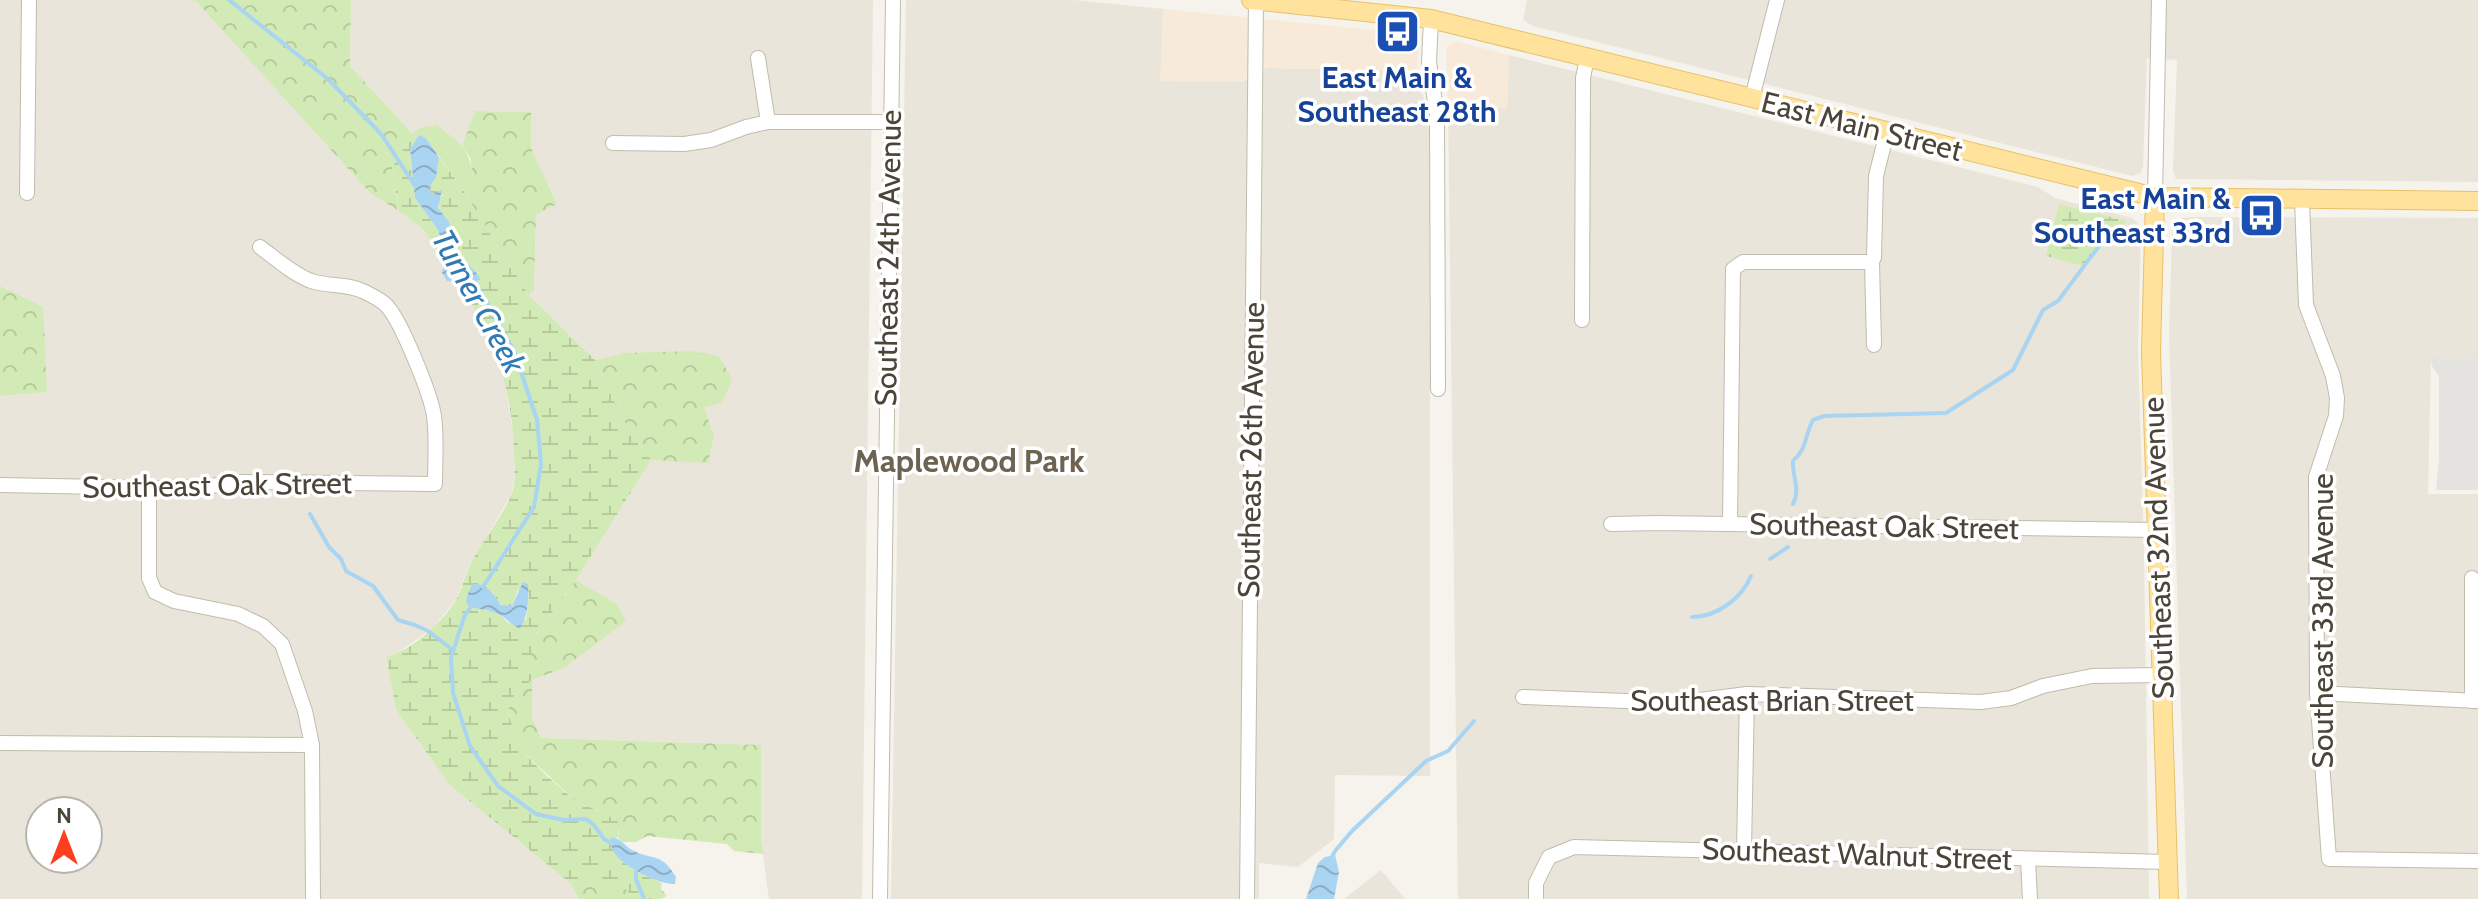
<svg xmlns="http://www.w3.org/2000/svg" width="2478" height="899" viewBox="0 0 2478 899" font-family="Cabin,sans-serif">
<defs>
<pattern id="forest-crowns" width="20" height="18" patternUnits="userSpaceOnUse" patternTransform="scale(2)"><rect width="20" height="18" fill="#d2eab5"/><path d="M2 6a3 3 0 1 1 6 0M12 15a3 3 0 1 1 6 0" fill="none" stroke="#b6ca9c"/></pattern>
<pattern id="wetland-marsh" width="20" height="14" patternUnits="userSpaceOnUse" patternTransform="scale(2)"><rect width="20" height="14" fill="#d2eab5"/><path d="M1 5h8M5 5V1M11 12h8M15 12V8" fill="none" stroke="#b6ca9c"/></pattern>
<pattern id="water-waves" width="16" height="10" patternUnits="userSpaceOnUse" patternTransform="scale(2)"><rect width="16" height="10" fill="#a9d4f2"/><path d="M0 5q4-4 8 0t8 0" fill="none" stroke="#8caec5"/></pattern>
</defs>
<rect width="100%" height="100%" fill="#f6f3ec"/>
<g fill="#eae5da" fill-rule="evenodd">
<path d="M0,0H196L371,194L399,211L424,230L444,260L442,273L447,281L459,283L479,314L503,368L513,435L515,476L511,495L467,570L457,598L433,628L396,654L386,657L396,710L450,784L570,883L579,899H0V396L47,392L42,307L0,286ZM40,811H88V859H40Z"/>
<path d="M351,0H873L862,899H769L761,841V745L543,738L532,718V680L564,668L617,604L576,580L651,460L708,462L714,435L704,407L658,353H626L595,360L528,294L534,290L536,215L557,204L531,148L530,112L475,111L462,146L437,125L422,127L412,133L350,66Z"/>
<path d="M906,0H1074L1163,9L1161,81L1243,82L1267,68L1411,71L1430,111V776L1335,775L1334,839L1298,867L1259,863V899H891Z"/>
<path d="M1527,0H2478V182L2176,179L2173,171L2177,60L2147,58L2143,167L2141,173L2132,176L1533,26L1523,20Z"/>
<path d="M1509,55L2038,187L2055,198L2132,218L2137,222L2141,230L2138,349L2144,551L2149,899H1458L1448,106L1507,108Z"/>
<path d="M2190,217L2478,218V359H2431L2428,494H2478V899H2187L2169,335L2172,233L2175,223L2182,218Z"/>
<path d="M1381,870L1405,899H1344Z"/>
</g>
<g fill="#f7ead8">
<path d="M1163,9L1412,34L1418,38L1419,43L1416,81L1410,71L1267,68L1243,82L1160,81Z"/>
<path d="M1454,41L1509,55L1507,108L1448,106L1446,48Z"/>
</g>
<path fill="#d2eab5" d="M437,125C461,145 469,146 473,178L461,187L426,138L412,133L422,127Z"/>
<g fill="url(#forest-crowns)">
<path d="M187,0H351L350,66L412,133L392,168L399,211L371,194L196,1Z"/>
<path d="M475,111L531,112V148L557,204L536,215L534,291L528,294L461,187L473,178L470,157L462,146Z"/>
<path d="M0,286L43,307L47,392L0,396Z"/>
<path d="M691,351L719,356L732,379L722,403L704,407L714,435L708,463L651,460L621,417L595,360L626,353Z"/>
<path d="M576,580L617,604L626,621L564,668L532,680V718L542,738L761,745V841L764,854L734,851L727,844L647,836L636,842H622L618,838L619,831L600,811L578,803L522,751L507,712L515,693L532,680V640Z"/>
<path d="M594,874L624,887L634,899H579L570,883Z"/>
</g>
<g fill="url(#wetland-marsh)" fill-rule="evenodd">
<path d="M412,133L419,135L410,149L415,198L436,227L446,248L444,260L424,230L399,211L392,168Z"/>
<path d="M439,157L461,187L528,294L595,360L621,417L651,460L576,580L532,640V680L515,693L507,712L522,751L548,777L578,803L600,811L618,822V838L612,837L610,842C620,864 640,873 662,883L661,889L667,896L661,899H634L624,887L594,875L570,883L450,785L396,710L386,657C413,650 441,623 456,600C461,592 463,581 467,572C478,546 498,523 510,498C516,485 515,469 514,455C512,388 496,340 459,283H475L479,276C474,270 467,264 462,257C451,240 453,226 439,211V201L442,194H432L429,188L436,176ZM491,590C497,599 500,609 512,606L518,590L529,595L526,620L509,623L496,612L485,610Z"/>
<path d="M2059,204L2127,221L2084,266L2046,256Z"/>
</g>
<path fill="#e5e3e0" d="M2431,358L2478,359V490H2436L2439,458V376L2432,366Z"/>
<g fill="url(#water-waves)">
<path d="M419,135L426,138L439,157L436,177L429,188L432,194L442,190L438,208L449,222L452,235L462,257L479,276L480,280L459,283L447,281L442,273L446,248L436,227L415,198L410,149Z"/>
<path d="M523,582L528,584C529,599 528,616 520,629C512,625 506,618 498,614C481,604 454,616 473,584C488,583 493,594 501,605L512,606Z"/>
<path d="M612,837C622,839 625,847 634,851C655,861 661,852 676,877L675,884C660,885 625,867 616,855C613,851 612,846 609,842Z"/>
<path d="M1335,855L1339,872L1334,899H1306L1318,863L1325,857Z"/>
</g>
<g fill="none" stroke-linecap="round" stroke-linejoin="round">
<g stroke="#a9d4f2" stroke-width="4">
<path d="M229,0L328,79L382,135L415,186"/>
<path d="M473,278L514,351L537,420L541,464L534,507L483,587"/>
<path d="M1793,504C1801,488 1792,477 1793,461C1808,447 1804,437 1813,420L1824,416L1946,413L2013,370L2043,310L2058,301L2108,234"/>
<path d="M310,514L329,547L341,559L346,571L373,586L398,620L415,625L428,631L453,650"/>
<path d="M1770,559L1788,547"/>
<path d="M472,605L464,617L451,658L453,693L470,746L498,786L536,814L563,820L586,819L594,825L604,839L611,843"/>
<path d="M1692,617C1717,617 1742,598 1751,576"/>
<path d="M1331,859L1335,851L1352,831L1426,761L1448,751L1474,721"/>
<path d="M636,869V879L644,899"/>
</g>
<defs>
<g id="minor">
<path d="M1431,19L1429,62L1437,115L1438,389"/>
<path d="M758,58L768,122"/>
<path d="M1752,98L1777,0"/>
<path d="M613,143L684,144L711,140L746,127L768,122H890"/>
<path d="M27,193L29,0"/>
<path d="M2155,197L2159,0"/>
<path d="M2302,201L2306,305L2333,376L2337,398L2336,416L2316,477L2317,693L2329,859L2478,861"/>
<path d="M1872,262L1874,345"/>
<path d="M1582,320L1583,78L1587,58"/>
<path d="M0,485L158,488L202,487L242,482L435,484C435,462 437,438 434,416C431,395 401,320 386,305C381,300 371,295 365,292C347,283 329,287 311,281C293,274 276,259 260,247"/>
<path d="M149,488V578L155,592L174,601L238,614L263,626L282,644L305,711L312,745L313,899"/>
<path d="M1611,524L1658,523L2157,530"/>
<path d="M1730,524L1733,269L1743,262H1872L1874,257L1876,176L1887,132"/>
<path d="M2472,578V701"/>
<path d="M2317,693L2478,701"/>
<path d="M1523,697L1676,703L1747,694L1981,702L2011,698L2043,686L2092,676L2162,675"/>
<path d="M0,743L312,745"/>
<path d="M1744,850L1747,694"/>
<path d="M2028,859L2030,899"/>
<path d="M880,899L893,0"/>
<path d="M1247,899L1256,0"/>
<path d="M1536,899V883L1549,857L1574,847L2168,862"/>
</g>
<g id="major">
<path d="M1251,0L1431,19L2155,197L2478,201"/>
<path d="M2155,197L2151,352L2169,899"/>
</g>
</defs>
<use href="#minor" stroke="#c2bbae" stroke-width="16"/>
<use href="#major" stroke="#e6c16a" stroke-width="20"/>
<use href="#minor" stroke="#fff" stroke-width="14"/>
<use href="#major" stroke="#ffe39c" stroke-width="18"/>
</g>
<defs>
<symbol id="bus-square" viewBox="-11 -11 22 22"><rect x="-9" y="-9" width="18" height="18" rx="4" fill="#1a4fb4" stroke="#fff"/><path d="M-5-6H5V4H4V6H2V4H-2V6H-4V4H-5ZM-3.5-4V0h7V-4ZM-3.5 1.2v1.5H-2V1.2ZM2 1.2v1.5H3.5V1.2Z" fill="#fff"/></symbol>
</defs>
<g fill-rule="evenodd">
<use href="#bus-square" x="1372" y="6" width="51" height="51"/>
<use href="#bus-square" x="2236" y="190" width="51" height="51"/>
</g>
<g text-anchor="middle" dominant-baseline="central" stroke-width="7" stroke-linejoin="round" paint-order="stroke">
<g font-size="30" font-weight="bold" fill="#164399" stroke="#fff">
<text x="1397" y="77">East Main &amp;<tspan x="1397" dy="34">Southeast 28th</tspan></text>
<text x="2231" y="198" text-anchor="end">East Main &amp;<tspan x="2231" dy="34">Southeast 33rd</tspan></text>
</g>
<g font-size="30" fill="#4b4439" stroke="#fff">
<text transform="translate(1862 126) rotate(14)">East Main Street</text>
<text transform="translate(888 258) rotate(-89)">Southeast 24th Avenue</text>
<text transform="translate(1251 450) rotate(-89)">Southeast 26th Avenue</text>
<text transform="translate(217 485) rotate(-1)">Southeast Oak Street</text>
<text transform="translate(1884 526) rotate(1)">Southeast Oak Street</text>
<text transform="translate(2158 548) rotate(-92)">Southeast 32nd Avenue</text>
<text transform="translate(2322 621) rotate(-90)">Southeast 33rd Avenue</text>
<text x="1772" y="700">Southeast Brian Street</text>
<text transform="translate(1857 854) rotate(2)">Southeast Walnut Street</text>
</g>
<g font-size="32" font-style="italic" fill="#2e7ab2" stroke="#fff">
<text transform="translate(479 301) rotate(61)">Turner Creek</text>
</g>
<g font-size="32" font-weight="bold" fill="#6e6250" stroke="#fff">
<text x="969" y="460">Maplewood Park</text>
</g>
</g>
<g transform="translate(64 835)"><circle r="38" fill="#ffffff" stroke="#b7b4b0" stroke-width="2"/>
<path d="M0-6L14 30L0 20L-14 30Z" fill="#fc3f1d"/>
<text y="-12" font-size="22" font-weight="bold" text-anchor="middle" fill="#4b4439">N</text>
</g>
</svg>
